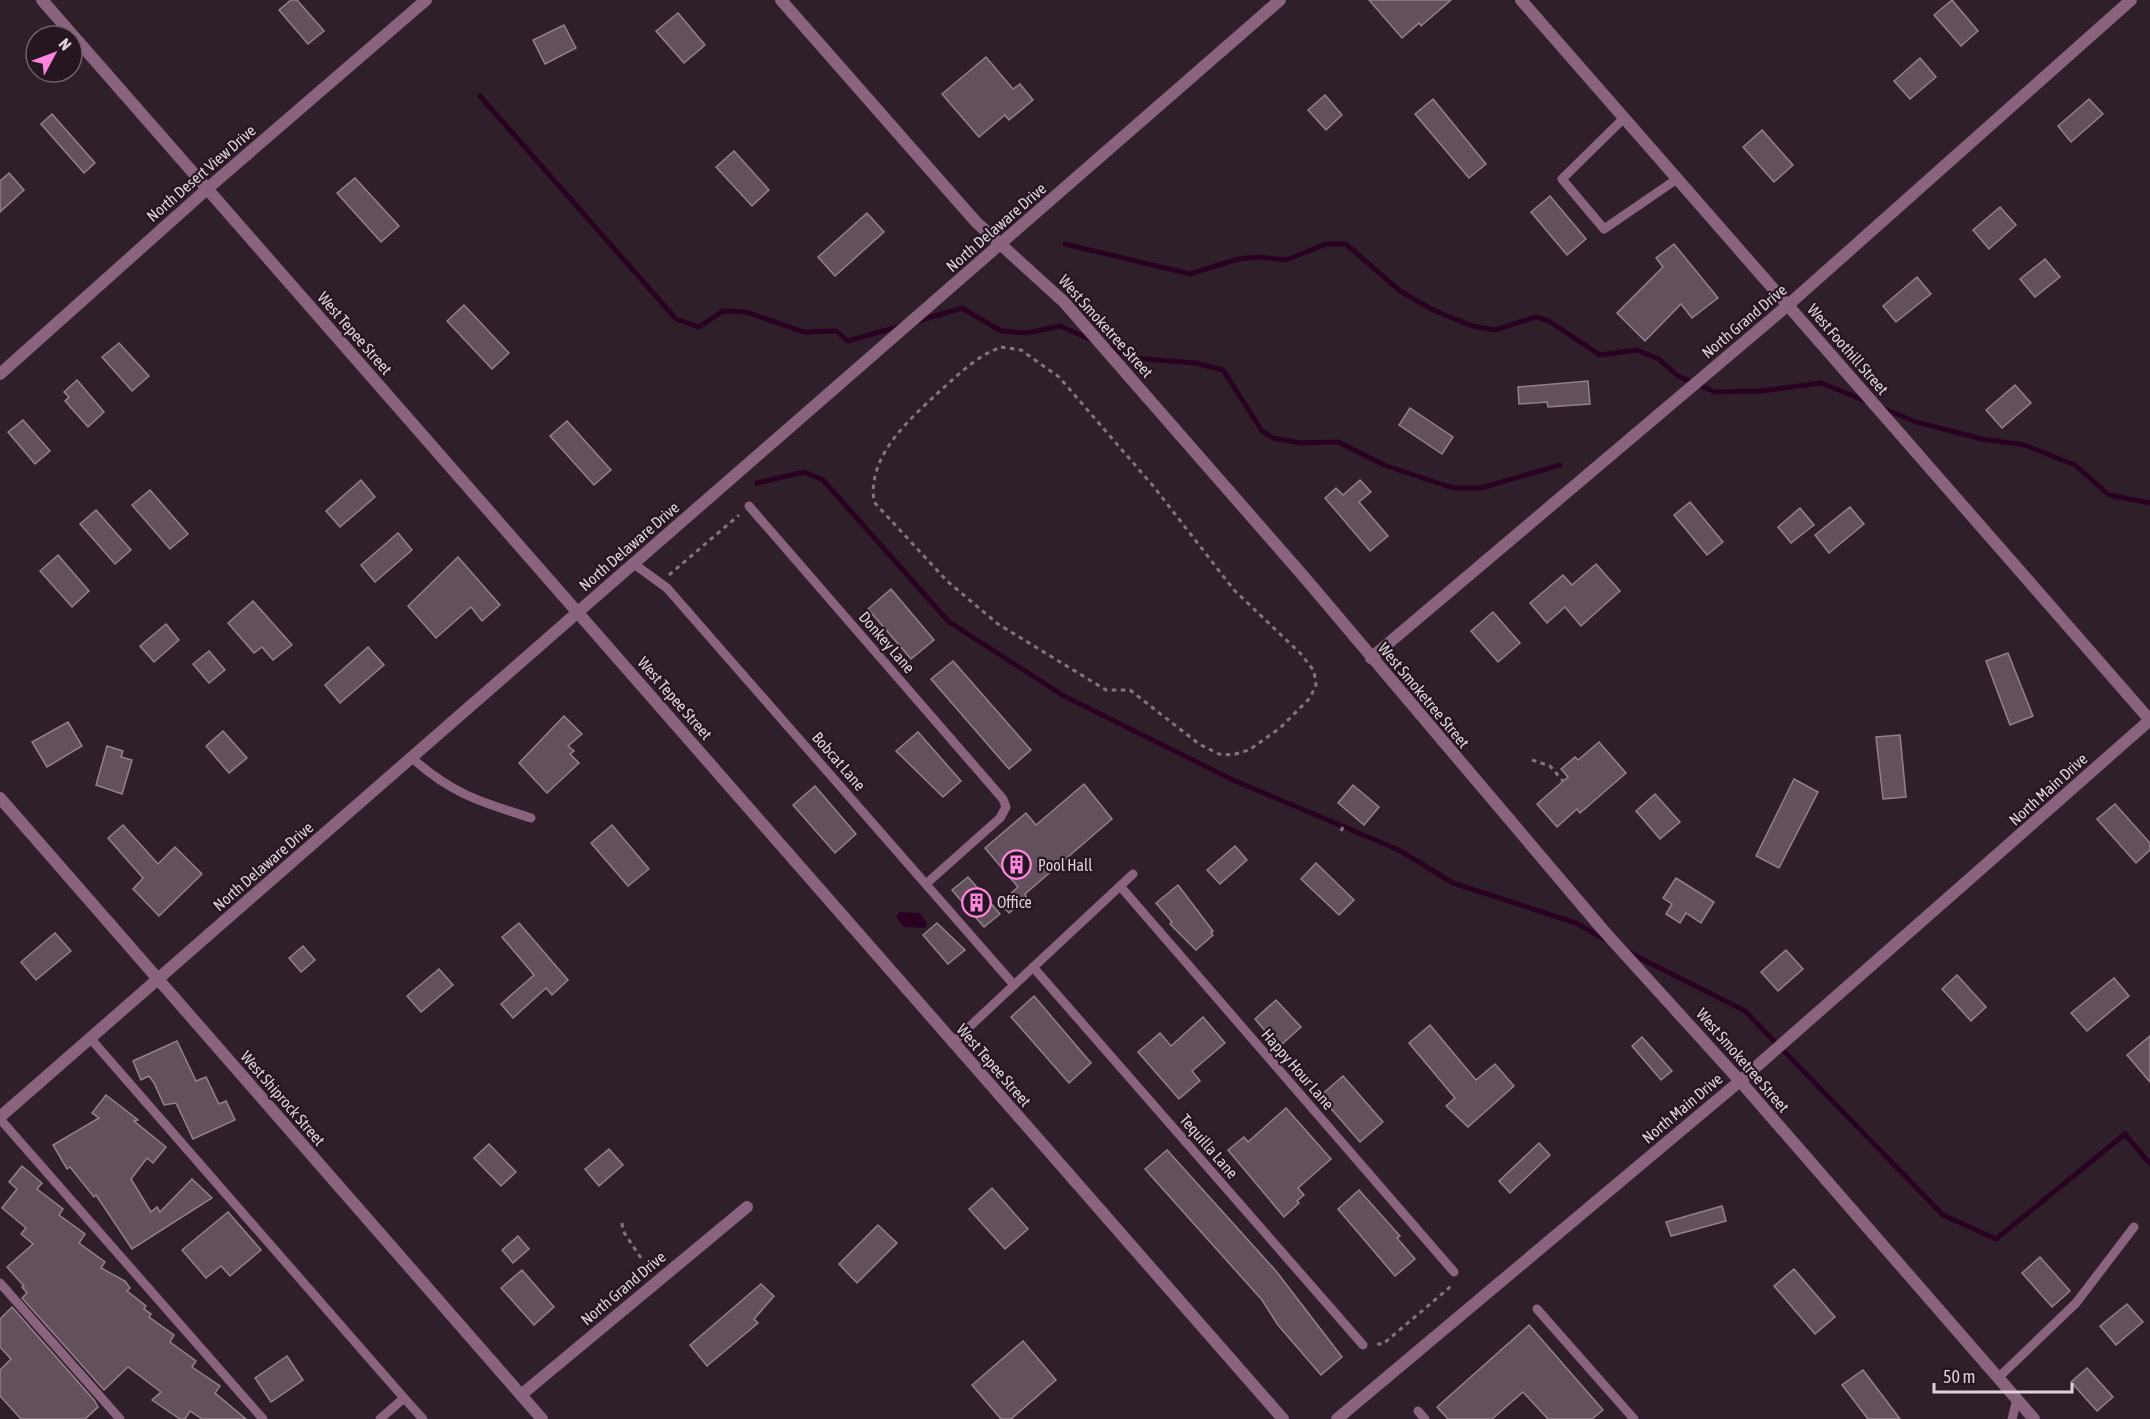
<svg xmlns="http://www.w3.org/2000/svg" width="2150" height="1419" viewBox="0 0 2150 1419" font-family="'Asap Condensed',sans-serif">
<rect width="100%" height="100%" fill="#2f1f2a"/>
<path fill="#2a0221" d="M899,912L920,913L927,923L926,928L904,927L896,917Z"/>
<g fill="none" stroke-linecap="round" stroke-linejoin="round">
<g stroke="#2a0221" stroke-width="5">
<path d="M480,96L676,319L699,327L723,311L746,312L804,332L836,331L848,341L901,326"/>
<path d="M1065,244L1190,274L1238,259L1259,257L1286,260L1326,244H1346L1400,291L1433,310L1472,326L1495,330L1536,317L1549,321L1600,355L1636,350L1659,359L1678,376L1715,392L1761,391L1821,383L1868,402"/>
<path d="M918,321L962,308L1001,331L1027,333L1060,326L1092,340"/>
<path d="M1106,346L1134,358L1195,363L1223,370L1262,431L1273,438L1301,443L1338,442L1384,465L1453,488H1481L1560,465"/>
<path d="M1882,408L1916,422L1982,439L2024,445L2075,465L2109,495L2150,503"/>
<path d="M757,483L804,472L823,480L949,622L1064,696L1233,780L1399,850L1453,883L1576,923L1606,940"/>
<path d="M1630,953L1745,1011L1943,1215L1996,1239L2125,1134L2150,1164"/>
</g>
</g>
<g fill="#62505c" stroke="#94808d" stroke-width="1.5">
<path d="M291,0H297L324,31L308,44L279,10Z"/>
<path d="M1369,0H1451L1421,26L1419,23L1402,38Z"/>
<path d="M1952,0L1978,31L1961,46L1934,15Z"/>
<path d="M678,13L705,45L684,63L656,31Z"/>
<path d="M564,25L576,48L545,64L533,40Z"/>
<path d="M986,57L1013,89L1020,84L1033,100L1009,120L1005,115L979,137L942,94Z"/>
<path d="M1920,58L1936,77L1910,99L1894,81Z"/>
<path d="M1325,95L1342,115L1326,130L1308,110Z"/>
<path d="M1433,99L1486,164L1469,178L1415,114Z"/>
<path d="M2089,99L2103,114L2071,142L2058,126Z"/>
<path d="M52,114L95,163L84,173L41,124Z"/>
<path d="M1762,130L1793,165L1774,182L1743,147Z"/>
<path d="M734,151L769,190L752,206L716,167Z"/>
<path d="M9,173L24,190L0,212V181Z"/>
<path d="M355,178L399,226L381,242L337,193Z"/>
<path d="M1550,196L1586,239L1567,255L1531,212Z"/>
<path d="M2000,207L2016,225L1989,249L1973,230Z"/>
<path d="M867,213L884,232L835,276L818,257Z"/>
<path d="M1674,244L1718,298L1692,318L1681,304L1645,341L1617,313L1663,267L1656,258Z"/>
<path d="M2045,259L2060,277L2035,297L2020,279Z"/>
<path d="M1917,277L1931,294L1896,322L1883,306Z"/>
<path d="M464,305L509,353L492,369L447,321Z"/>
<path d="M119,343L149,376L132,391L102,357Z"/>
<path d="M77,380L104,412L88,427L65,401L69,397L64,392Z"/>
<path d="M1588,381L1590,404L1548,407L1547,402L1519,404L1518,387Z"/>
<path d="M2015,385L2031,403L2002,428L1986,410Z"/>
<path d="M1410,408L1453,437L1442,454L1399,425Z"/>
<path d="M23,420L50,451L35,464L8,432Z"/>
<path d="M567,421L611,470L594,485L550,436Z"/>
<path d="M361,480L375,497L340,527L326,511Z"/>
<path d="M1360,480L1371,492L1359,502L1388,536L1370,551L1325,498L1336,488L1343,495Z"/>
<path d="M150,490L188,534L170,549L132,505Z"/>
<path d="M1690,502L1723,542L1707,555L1674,515Z"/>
<path d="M1850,507L1864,524L1829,553L1815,535Z"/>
<path d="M1800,508L1814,525L1791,543L1778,527Z"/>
<path d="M96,510L131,550L115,564L80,524Z"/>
<path d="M398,533L412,550L375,582L361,565Z"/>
<path d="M58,555L89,591L72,607L40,571Z"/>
<path d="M458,557L500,605L482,621L471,607L436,638L408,606Z"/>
<path d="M1596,564L1620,591L1581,626L1565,607L1547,623L1530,603L1563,575L1572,585Z"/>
<path d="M891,589L934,640L911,659L868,609Z"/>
<path d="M253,601L292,645L273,660L262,647L254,653L228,623Z"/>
<path d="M1493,612L1520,643L1498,662L1471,631Z"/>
<path d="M166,624L179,640L154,662L140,646Z"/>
<path d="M368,647L384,665L340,703L325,685Z"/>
<path d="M209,651L225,670L209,683L193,664Z"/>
<path d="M2008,653L2033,716L2010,725L1986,661Z"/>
<path d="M953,661L1031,750L1009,769L931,679Z"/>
<path d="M564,716L582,734L568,746L574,751L570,754L579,763L547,793L519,763Z"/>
<path d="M68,722L82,746L47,767L32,742Z"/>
<path d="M223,731L247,758L229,773L206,746Z"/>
<path d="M918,732L961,781L943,797L896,751Z"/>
<path d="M1900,735L1906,797L1883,799L1876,737Z"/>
<path d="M1599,742L1626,773L1580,813L1577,809L1557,827L1537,804L1568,777L1561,769L1575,757L1578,760Z"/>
<path d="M107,746L123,751L121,757L132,760L122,794L96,785Z"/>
<path d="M1794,779L1818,792L1779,868L1756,856Z"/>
<path d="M1084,784L1112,819L1025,894L1027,898L1009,913L1000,903L1018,887L985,848L1026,813L1036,825Z"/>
<path d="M1353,785L1379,807L1364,825L1338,803Z"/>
<path d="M815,786L856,834L835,853L793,805Z"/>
<path d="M1655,794L1680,822L1660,839L1636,811Z"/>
<path d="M2115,804L2150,843V850L2136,863L2097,819Z"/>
<path d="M123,825L158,864L175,847L202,874L159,916L133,889L143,878L108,838Z"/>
<path d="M612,825L649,869L628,886L591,843Z"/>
<path d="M1235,846L1247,860L1220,884L1207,870Z"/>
<path d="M1316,863L1354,900L1339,915L1301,879Z"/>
<path d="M968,877L1000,914L984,927L952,890Z"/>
<path d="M1676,878L1714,902L1701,923L1686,913L1680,923L1666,914L1672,904L1663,898Z"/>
<path d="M1178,885L1213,931L1211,932L1213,935L1196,950L1170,924L1172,922L1156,903Z"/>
<path d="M519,923L568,980L552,995L546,988L513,1018L501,1004L534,975L502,937Z"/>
<path d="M937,923L965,950L948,964L923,935Z"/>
<path d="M55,933L71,951L36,980L21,962Z"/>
<path d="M303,946L315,960L301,972L289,958Z"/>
<path d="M1786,950L1803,969L1778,991L1761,972Z"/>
<path d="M439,969L453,985L421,1012L407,996Z"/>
<path d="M1957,975L1986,1007L1971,1021L1942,989Z"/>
<path d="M2114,978L2129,996L2087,1031L2071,1013Z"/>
<path d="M1034,996L1091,1063L1069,1083L1011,1017Z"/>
<path d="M1276,1000L1301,1027L1279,1047L1255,1019Z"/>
<path d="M1203,1017L1225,1043L1192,1071L1200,1081L1179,1099L1138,1052L1160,1033L1171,1046Z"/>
<path d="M1430,1025L1476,1080L1495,1064L1514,1086L1468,1127L1446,1106L1455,1098L1409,1043Z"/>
<path d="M2150,1036V1082L2127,1055Z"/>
<path d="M1642,1037L1672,1071L1661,1080L1632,1046Z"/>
<path d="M177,1041L196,1081L206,1077L219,1104L226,1101L235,1120L193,1139L176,1103L164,1105L154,1083L149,1076L141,1080L133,1061Z"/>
<path d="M1343,1076L1383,1122L1360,1142L1320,1096Z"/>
<path d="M106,1095L138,1120L134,1121L166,1147L153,1163L147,1158L131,1179L151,1212L157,1207L160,1212L192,1179L212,1198L132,1249L96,1195L94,1197L70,1167L67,1169L53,1145L99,1118L92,1113Z"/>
<path d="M1286,1108L1331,1159L1298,1188L1304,1195L1297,1201L1299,1203L1284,1217L1228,1150L1244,1137L1248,1142Z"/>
<path d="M1539,1143L1550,1155L1510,1193L1499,1181Z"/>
<path d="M489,1144L516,1172L501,1186L474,1158Z"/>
<path d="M609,1149L623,1165L599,1186L585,1169Z"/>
<path d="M1167,1150L1276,1271L1342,1357L1321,1375L1278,1325L1262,1300L1145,1169Z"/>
<path d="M22,1166L42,1183L37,1189L63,1209L59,1215L85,1234L79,1243L105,1262L101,1268L125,1281L130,1288L127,1291L146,1306L144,1309L151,1314L149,1317L174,1335L170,1342L196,1361L192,1367L220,1386L215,1393L246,1419H202L190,1411L185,1419H180L152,1400L161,1392L128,1367L104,1390L22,1298L27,1293L22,1287L24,1286L7,1267L33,1244L21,1234L26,1228L2,1208L17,1189L9,1182Z"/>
<path d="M992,1188L1028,1229L1005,1249L969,1209Z"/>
<path d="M1359,1190L1400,1236L1397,1238L1415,1259L1395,1276L1338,1209Z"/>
<path d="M1722,1206L1726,1221L1671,1236L1666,1222Z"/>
<path d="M228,1212L261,1250L230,1276L221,1266L206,1278L182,1250Z"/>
<path d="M878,1225L897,1243L857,1283L839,1264Z"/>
<path d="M518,1236L529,1249L513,1263L502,1250Z"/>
<path d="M2040,1257L2070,1291L2052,1307L2022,1273Z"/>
<path d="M1794,1269L1835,1317L1815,1334L1774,1286Z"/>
<path d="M522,1270L554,1307L534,1325L501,1288Z"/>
<path d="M761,1284L774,1296L754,1319L758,1323L707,1366L690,1345Z"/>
<path d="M2127,1304L2143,1322L2116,1345L2100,1326Z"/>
<path d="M12,1307L94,1400L98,1407L85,1419H21L0,1396V1370L11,1359L0,1347V1319Z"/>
<path d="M1529,1325L1603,1410L1592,1419H1548L1523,1392L1492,1419H1448L1437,1407Z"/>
<path d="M1023,1341L1056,1380L1011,1419H1001L972,1385Z"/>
<path d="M287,1356L303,1380L271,1402L255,1378Z"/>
<path d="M2087,1368L2113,1397L2097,1411L2071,1382Z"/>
<path d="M1863,1370L1882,1395L1900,1419H1868L1842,1385Z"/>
</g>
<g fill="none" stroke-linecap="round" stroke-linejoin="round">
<g stroke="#83757e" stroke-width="3" stroke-dasharray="4.5 4.5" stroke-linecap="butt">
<path d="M1001,347L1021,350L1059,377L1154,487L1234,590L1301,654L1314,671L1316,685L1310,698L1280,728L1249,750L1232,755L1219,754L1199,744L1130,690H1106L998,624L947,581L874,502C867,455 910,419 941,390C960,373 977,356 1001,347Z"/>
<path d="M669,575L739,515"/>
<path d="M1532,760L1550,766L1563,781"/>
<path d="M1341,831L1345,823"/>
<path d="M622,1223L623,1231L643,1261"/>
<path d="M1377,1344H1383L1449,1288L1451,1283"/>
</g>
<g stroke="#8a637e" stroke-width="9">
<path d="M1624,118L1562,179L1604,229L1677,179"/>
<path d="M749,506L1003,799L1006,807L1000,818L927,883"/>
<path d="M634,564L667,588L1014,985"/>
<path d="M412,758C452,794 481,802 531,818"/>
<path d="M1120,886L1454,1272"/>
<path d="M1033,967L1363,1345"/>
<path d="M90,1038L404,1398L380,1419"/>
<path d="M952,1043L1133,874"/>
<path d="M0,1119L263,1419"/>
<path d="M0,1283L120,1419"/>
<path d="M1537,1309L1634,1419"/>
<path d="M1998,1378L2076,1303L2134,1227"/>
<path d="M404,1398L423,1419"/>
<path d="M1418,1411L1425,1419"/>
<path d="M2012,1419L2017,1399"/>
</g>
<g stroke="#8a637e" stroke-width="12">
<path d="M42,0L1283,1419"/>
<path d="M781,0L976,222L1064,302L1305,578L1603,930L1740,1081L2034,1419"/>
<path d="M1521,0L2150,720"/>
<path d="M0,374L207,189L426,0"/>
<path d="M578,612L1280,0"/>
<path d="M1371,658L1787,306L2131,0"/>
<path d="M0,798L542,1419"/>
<path d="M521,1395L747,1207"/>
<path d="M1337,1419L1740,1081L2150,720"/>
</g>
<path stroke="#8a637e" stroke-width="12" d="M0,1117L578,612"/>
</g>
<defs>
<symbol id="building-ring" viewBox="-11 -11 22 22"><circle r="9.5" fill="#251621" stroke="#ff85de" stroke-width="1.5"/><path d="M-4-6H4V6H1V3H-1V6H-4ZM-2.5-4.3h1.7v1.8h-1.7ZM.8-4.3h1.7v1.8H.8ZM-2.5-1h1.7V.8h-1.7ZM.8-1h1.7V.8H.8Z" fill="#ff85de"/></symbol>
</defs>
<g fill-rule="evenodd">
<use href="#building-ring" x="1000" y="848" width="33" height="33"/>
<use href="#building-ring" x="960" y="886" width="33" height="33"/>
</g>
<g text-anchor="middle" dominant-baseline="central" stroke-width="4.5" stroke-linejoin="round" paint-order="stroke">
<g font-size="16" fill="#ded3da" stroke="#251621">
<text transform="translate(201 173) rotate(-41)">North Desert View Drive</text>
<text transform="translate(996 227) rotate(-41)">North Delaware Drive</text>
<text transform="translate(1744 321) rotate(-40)">North Grand Drive</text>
<text transform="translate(1106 326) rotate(48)">West Smoketree Street</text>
<text transform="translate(355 333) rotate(49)">West Tepee Street</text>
<text transform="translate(1848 349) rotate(49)">West Foothill Street</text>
<text transform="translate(629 546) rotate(-41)">North Delaware Drive</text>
<text transform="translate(887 642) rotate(49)">Donkey Lane</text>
<text transform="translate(1424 695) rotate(50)">West Smoketree Street</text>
<text transform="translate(675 698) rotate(49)">West Tepee Street</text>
<text transform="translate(839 761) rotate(49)">Bobcat Lane</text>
<text transform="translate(2048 789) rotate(-42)">North Main Drive</text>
<text transform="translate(263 866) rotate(-41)">North Delaware Drive</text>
<text transform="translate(1743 1060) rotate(49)">West Smoketree Street</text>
<text transform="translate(994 1065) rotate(49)">West Tepee Street</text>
<text transform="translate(1298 1069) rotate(49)">Happy Hour Lane</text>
<text transform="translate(283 1098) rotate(49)">West Shiprock Street</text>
<text transform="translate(1682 1108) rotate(-40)">North Main Drive</text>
<text transform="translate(1209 1146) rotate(49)">Tequilla Lane</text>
<text transform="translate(623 1288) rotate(-40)">North Grand Drive</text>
</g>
<g font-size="16" fill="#ded3da" stroke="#251621" text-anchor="start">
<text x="1038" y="865">Pool Hall</text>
<text x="997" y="902">Office</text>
</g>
</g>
<g transform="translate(54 54) rotate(49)"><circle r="28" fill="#251621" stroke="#6f626b" stroke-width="1.5"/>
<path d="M0-4.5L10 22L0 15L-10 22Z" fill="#ff85de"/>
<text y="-9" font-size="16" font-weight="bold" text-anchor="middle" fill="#ded3da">N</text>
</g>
<path d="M1934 1383v9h138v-9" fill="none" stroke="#ded3da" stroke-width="3"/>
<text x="1943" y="1383" font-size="18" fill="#ded3da" stroke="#251621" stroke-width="4.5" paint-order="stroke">50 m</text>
</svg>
